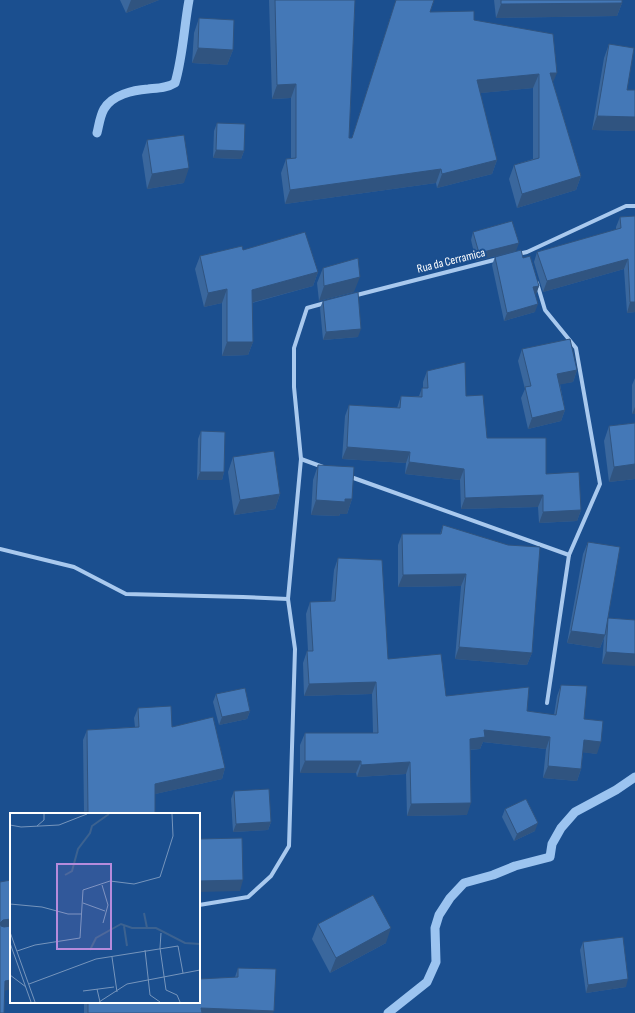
<svg xmlns="http://www.w3.org/2000/svg" width="635" height="1013" viewBox="0 0 635 1013" font-family="'Sofia Sans Condensed',sans-serif">
<rect width="100%" height="100%" fill="#1b4f8f"/>
<g fill="none" stroke-linecap="round" stroke-linejoin="round">
<g stroke="#9cc4f0" stroke-width="9">
<path d="M97,133C99,125 100,116 104,109C112,95 133,90 148,89C158,88 167,88 175,83C183,56 184,27 189,0"/>
<path d="M388,1013L427,982L436,962L435,928L439,915L450,898L464,883L493,875L515,866L550,857L552,844L561,828L575,812L616,790L635,777"/>
</g>
<g stroke="#a9c9ee" stroke-width="4">
<path d="M518,254L527,252L626,206H635"/>
<path d="M537,283L545,310L576,348L600,484L569,555L547,703"/>
<path d="M353,296L498,259"/>
<path d="M301,459L323,467"/>
<path d="M348,476L569,555"/>
<path d="M0,549L74,567L126,594L243,597L288,599"/>
<path d="M199,905L248,897L271,876L289,846L295,649L288,599L301,459L294,387V348L307,308L325,303"/>
</g>
</g>
<g fill="#3a679d">
<path d="M120,0H159L126,13Z"/>
<path d="M269,0H355L349,138H352L396,0H434L430,12L474,20L553,83L581,176L576,190L517,208L509,179L514,165L533,159V88L480,93L497,160L492,174L437,188L436,183L285,204L281,173L286,159L291,158V98L272,99Z"/>
<path d="M494,0H622V3L617,16L496,18Z"/>
<path d="M199,18L233,50L227,65L192,63L194,33Z"/>
<path d="M609,44L627,90H635V131L592,130L604,58Z"/>
<path d="M217,123L244,151L241,159L213,158L214,131Z"/>
<path d="M147,140L184,183L147,189L142,155Z"/>
<path d="M635,216V312L627,313L624,269L543,292L534,262L537,252L616,230V227L620,217Z"/>
<path d="M473,232L516,251L476,261L471,240Z"/>
<path d="M243,250L318,272L313,286L252,303L253,342L248,355L222,356V303L204,307L195,269L200,256Z"/>
<path d="M495,257L523,258L539,286L536,294H535V312L504,321L492,265Z"/>
<path d="M323,268L354,292L319,301L317,283Z"/>
<path d="M323,301L358,337L323,340L320,308Z"/>
<path d="M522,349L577,370L573,382L560,384L565,410L561,421L528,429L521,398L525,389L518,361Z"/>
<path d="M427,371L466,396L487,438L546,474L581,510L577,521L539,523L538,507L461,509L460,480L405,474L406,463L342,459L345,416L349,405L397,408L401,396H419L422,388H423V382Z"/>
<path d="M635,378V414H632V385Z"/>
<path d="M635,423V479L609,482L604,441L609,426Z"/>
<path d="M201,431L224,472L222,480H197L198,439Z"/>
<path d="M233,457L280,494L275,509L234,515L228,472Z"/>
<path d="M318,465L352,499L347,514H340L339,516L311,515L313,480Z"/>
<path d="M443,525L532,653L527,665L455,659L461,586L398,587V545L402,534H440Z"/>
<path d="M588,542L607,622L608,618L635,620L602,664L604,638L600,648L567,643L583,554Z"/>
<path d="M338,558L388,659L446,696L527,711L554,715L557,696L561,685L584,719L597,754L583,752L581,769L577,781L543,778L546,749L483,742L480,749L470,750L467,815L407,816L406,774L357,777L356,773H300V745L305,733H373L372,694L304,696L303,663L307,651H308L306,614L310,602H331L334,570Z"/>
<path d="M216,694L250,711L247,719L219,725L213,702Z"/>
<path d="M138,708L172,727L225,768L222,779L155,794V814H75V812H84L83,740L87,730L135,727L134,718Z"/>
<path d="M234,791L271,822L268,830L233,832L231,799Z"/>
<path d="M505,809L535,831L514,841L502,817Z"/>
<path d="M318,924L386,943L330,973L312,939Z"/>
<path d="M583,942L626,987L586,993L580,950Z"/>
<path d="M238,968L273,1013H84V1002H199L235,977Z"/>
</g>
<g fill="#305480">
<path d="M131,0H159L126,13Z"/>
<path d="M622,3L617,16L496,18L501,4Z"/>
<path d="M198,48L233,50L227,65L192,63Z"/>
<path d="M550,73H557L551,87Z"/>
<path d="M539,74L533,88L471,94L477,80Z"/>
<path d="M296,84L291,98L272,99L277,85Z"/>
<path d="M597,116L635,117V131L592,130Z"/>
<path d="M216,150L244,151L241,159L213,158Z"/>
<path d="M497,160L492,174L437,188L442,174Z"/>
<path d="M189,168L184,183L147,189L152,174Z"/>
<path d="M441,169L436,183L285,204L290,190Z"/>
<path d="M581,176L576,190L517,208L522,194Z"/>
<path d="M519,243L516,251L476,261L479,253Z"/>
<path d="M628,259L624,269L543,292L547,281Z"/>
<path d="M318,272L313,286L247,304L252,290Z"/>
<path d="M360,277L354,292L319,301L324,286Z"/>
<path d="M539,286L536,294L530,295L533,287Z"/>
<path d="M227,289L222,303L204,307L208,293Z"/>
<path d="M630,302H635V312L627,313Z"/>
<path d="M538,304L535,312L504,321L507,313Z"/>
<path d="M361,329L358,337L323,340L326,332Z"/>
<path d="M227,342H253L248,355L222,356Z"/>
<path d="M577,370L573,382L553,386L557,374Z"/>
<path d="M635,407V414H632Z"/>
<path d="M565,410L561,421L528,429L532,418Z"/>
<path d="M347,447L410,452L406,463L342,459Z"/>
<path d="M409,462L464,469L460,480L405,474Z"/>
<path d="M635,464V479L609,482L614,467Z"/>
<path d="M200,472H224L222,480H197Z"/>
<path d="M280,494L275,509L234,515L240,500Z"/>
<path d="M543,495L538,507L461,509L465,498Z"/>
<path d="M352,499L347,514H340L339,516L311,515L316,500Z"/>
<path d="M581,510L577,521L539,523L543,512Z"/>
<path d="M466,574L461,586L398,587L403,575Z"/>
<path d="M571,631L605,635L600,648L567,643Z"/>
<path d="M459,647L532,653L527,665L455,659Z"/>
<path d="M606,652L635,654V666L602,664Z"/>
<path d="M376,682L372,694L304,696L309,684Z"/>
<path d="M250,711L247,719L219,725L222,717Z"/>
<path d="M484,730L550,737L546,749L483,742L480,749L466,750L470,739Z"/>
<path d="M584,740L601,742L597,754L579,752Z"/>
<path d="M305,761H361L356,773H300Z"/>
<path d="M410,762L406,774L357,777L361,765Z"/>
<path d="M548,766L581,769L577,781L543,778Z"/>
<path d="M225,768L222,779L151,795L155,784Z"/>
<path d="M471,803L467,815L407,816L411,804Z"/>
<path d="M271,822L268,830L233,832L236,824Z"/>
<path d="M538,823L535,831L514,841L517,834Z"/>
<path d="M243,880L240,891L199,892V881Z"/>
<path d="M11,919V929L0,931V924L1,922L3,920Z"/>
<path d="M391,928L386,943L330,973L336,958Z"/>
<path d="M628,979L626,987L586,993L588,985Z"/>
<path d="M11,980V989L1,992L5,981Z"/>
<path d="M201,1008L274,1011L273,1013H200Z"/>
</g>
<g fill="#4478b7" stroke="#305480">
<path d="M275,0H355L349,138H352L396,0H434L430,12L474,11V20L553,34L557,73H550L581,176L522,194L514,165L539,158V74L477,80L497,160L442,174L441,169L290,190L286,159L296,158V84L277,85Z"/>
<path d="M501,0H622V3L501,4Z"/>
<path d="M199,18L234,20L233,50L198,48Z"/>
<path d="M609,44L634,48L627,90H635V117L597,116Z"/>
<path d="M217,123L245,124L244,151L216,150Z"/>
<path d="M184,135L189,168L152,174L147,140Z"/>
<path d="M635,216V302H630L628,259L547,281L537,252L621,228L620,217Z"/>
<path d="M512,221L519,243L479,253L473,232Z"/>
<path d="M305,232L318,272L252,290L253,342H227V289L208,293L200,256L242,246L243,250Z"/>
<path d="M521,250L523,258L530,256L539,286L533,287L538,304L507,313L495,257Z"/>
<path d="M358,258L360,277L324,286L323,268Z"/>
<path d="M358,292L361,329L326,332L323,301Z"/>
<path d="M570,339L577,370L557,374L565,410L532,418L525,387L531,386L522,349Z"/>
<path d="M465,362L466,396L483,395L487,438H546V474L579,472L581,510L543,512V495L465,498L464,469L409,462L410,452L347,447L349,405L400,408L401,396L422,397V388H428L427,371Z"/>
<path d="M635,423V464L614,467L609,426Z"/>
<path d="M201,431L225,432L224,472H200Z"/>
<path d="M274,451L280,494L240,500L233,457Z"/>
<path d="M318,465L354,467L352,499H345V502L316,500Z"/>
<path d="M443,525L508,545L540,547L532,653L459,647L466,574L403,575L402,534H441Z"/>
<path d="M588,542L620,547L605,635L571,631Z"/>
<path d="M338,558L382,560L388,659L441,654L446,696L529,687L527,711L556,715L561,685L587,686L584,719L603,721L601,742L584,740L581,769L548,766L550,737L484,730L485,737L470,739L471,803L411,804L410,762L361,765V761H305V733H378L376,682L309,684L307,651H313L310,602L335,601Z"/>
<path d="M608,618L635,620V654L606,652Z"/>
<path d="M245,688L250,711L222,717L216,694Z"/>
<path d="M171,706L172,727L213,717L225,768L155,784V814H75V812H88L87,730L139,727L138,708Z"/>
<path d="M269,789L271,822L236,824L234,791Z"/>
<path d="M526,799L538,823L517,834L505,809Z"/>
<path d="M242,838L243,880L199,881V839Z"/>
<path d="M11,880V919L3,920L0,923L1,926L4,927L11,926V980L5,981L4,1013H0V882Z"/>
<path d="M373,895L391,928L336,958L318,924Z"/>
<path d="M623,937L628,979L588,985L583,942Z"/>
<path d="M238,968L276,969L274,1011L201,1008L202,1013H88V1002H199V979L238,977Z"/>
</g>
<g text-anchor="middle" dominant-baseline="central" stroke-width="4" stroke-linejoin="round" paint-order="stroke">
<g font-size="12" fill="#fff" stroke="#1b4f8f">
<text transform="translate(451 261) rotate(-14)">Rua da Cerramica</text>
</g>
</g>
<g transform="translate(10 813)">
<rect width="190" height="190" fill="#1b4f8f"/>
<path fill="none" stroke="#3c6290" stroke-width="2" d="M55,62L62,58L68,36L80,20L82,13L99,1M134,100L137,115M114,113L117,133M80,137L86,125L111,111L122,115H146L175,130L190,131"/>
<path fill="none" stroke="#7695bc" stroke-width="1" d="M0,12L11,14L49,12L77,1M27,13L34,7V1M92,72L98,92L93,110M73,90L95,98M0,91L32,94L58,101H71M0,119L25,189M151,120L150,135L156,177L167,182L170,189M0,130L21,189M135,137L140,182L150,189M7,138L25,132L70,125L73,77L100,68L124,71L150,64L163,23L162,1M102,144L107,179M0,162L16,174M19,171L86,146L168,133L173,160M87,176L90,189M73,178L104,174M89,189L117,171L190,157"/>
<path fill="#b68bdc" fill-opacity="0.15" stroke="#b68bdc" stroke-width="2" d="M47,51H101V136H47Z"/>
<rect width="190" height="190" fill="none" stroke="#fff" stroke-width="2"/>
</g>
</svg>
